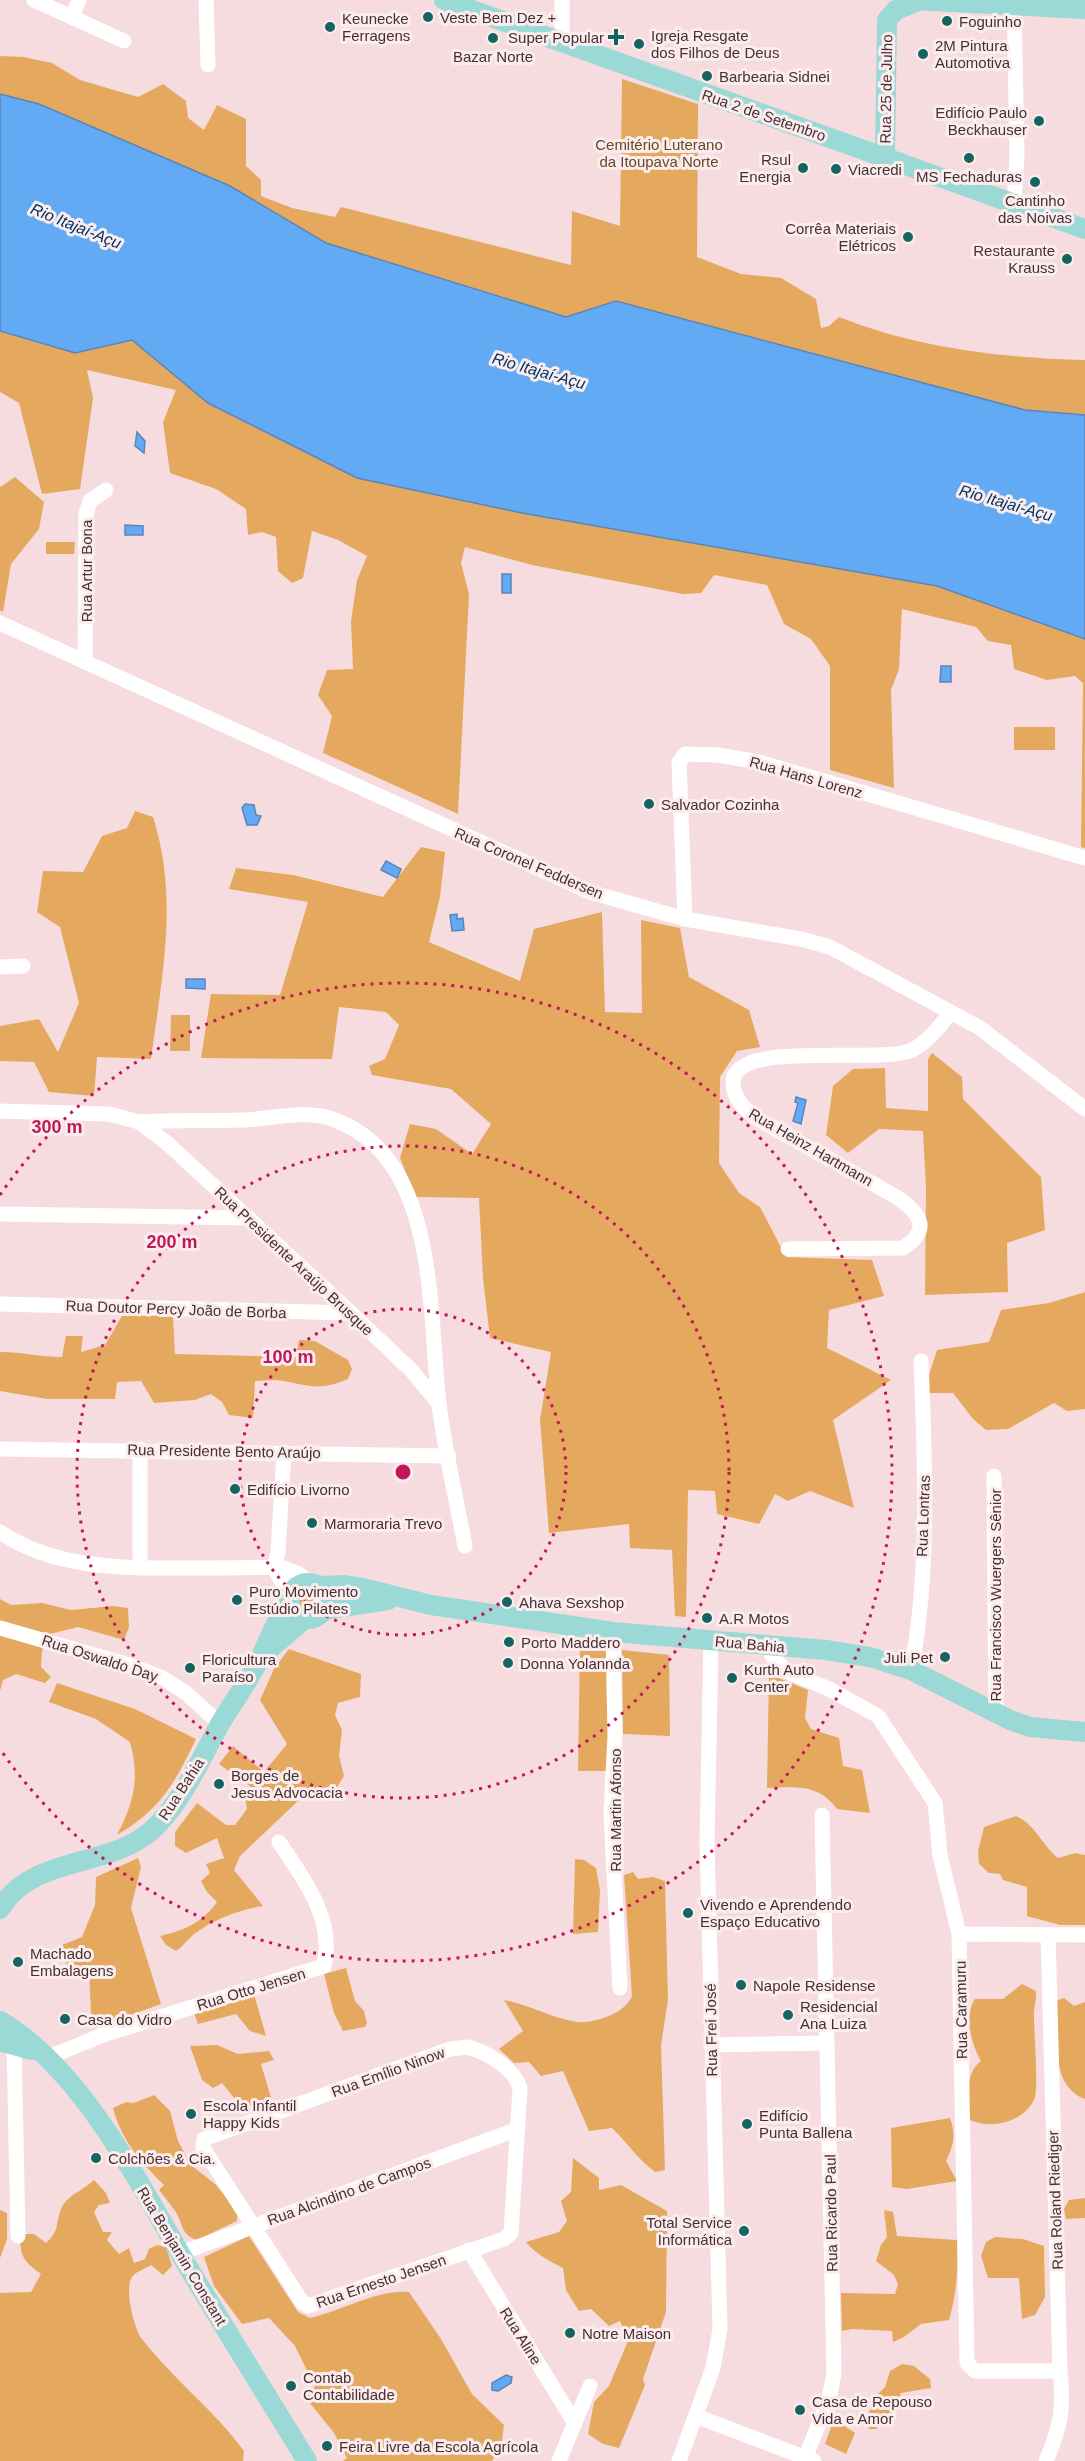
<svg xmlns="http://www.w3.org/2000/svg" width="1085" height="2461" viewBox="0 0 1085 2461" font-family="Arial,sans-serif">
<rect width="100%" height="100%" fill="#f7dcdf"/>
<g fill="#e4a95f">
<path d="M0,56L23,57L52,63L80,80L138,97L163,84L186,101L188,118L204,130L217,105L246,119V166L261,180V196L292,208L335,217L341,207L571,265L572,211L620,226L622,79L698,104L697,257L741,274L781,278L816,299L821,328L829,326L839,317C917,348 1002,358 1085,360V415L1025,410L616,301L566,317L326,243L229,186L39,104L0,94Z"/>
<path d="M0,331L75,353L132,340L208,403L522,513L937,586L1085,639V848L1081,847L1083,683L1075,676L1047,680L1014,669L1011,645L988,641L976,627L902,609L899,669L891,690L894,788L830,770V666L811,639L784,624L767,585L714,575L701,593L683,594L532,565L465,547L461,563L469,594L458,814L323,753L332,716L318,695L327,670L353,669L351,621L357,580L367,556L338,540L312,531L303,578L292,583L278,571L276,537L262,532L248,535L246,509L216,489L170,473L163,422L176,390L87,370L93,398L80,489L42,494L19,403L0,392Z"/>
<path d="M15,477L44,502L39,529L11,564L3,612L0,610V487Z"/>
<path d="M46,542H75L74,554H46Z"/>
<rect x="1014" y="727" width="41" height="23"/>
<path d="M135,811L153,817C179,898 162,976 151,1059L97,1057L94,1096L49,1092L34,1062L0,1061V1026L39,1019L58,1052L79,1003L60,927L37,912L43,871L83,872L102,836L127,828Z"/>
<path d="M421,847L445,852L440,897L429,942L520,981L534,929L602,912L605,1012L642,1013L641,920L680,928L689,977L749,1010L760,1047L737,1051L720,1077L719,1163L739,1193L760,1207L786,1257L872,1260L884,1296L829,1310L827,1348L891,1380L833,1420L854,1508L810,1491L788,1501L775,1494L759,1524L717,1514L715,1491L688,1490L686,1617L675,1616L672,1550L630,1548L629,1524L549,1533L540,1420L551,1352L490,1338L483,1278L479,1198L416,1197L400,1158L410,1124L436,1129L472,1154L491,1124L451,1089L372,1075L369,1066L385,1059L399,1025L386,1012L339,1007L332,1059L201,1058L211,994L280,995L308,902L229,889L236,868L293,875L383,897Z"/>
<path d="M171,1015H190V1051H170Z"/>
<path d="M932,1053L962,1077L963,1099L1041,1177L1045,1230L1007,1243L1008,1292L925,1295L926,1189L923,1131L879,1129L848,1153L826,1135L833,1086L853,1069L885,1068L886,1108L928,1111V1059Z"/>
<path d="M1085,1292V1409L1067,1411L1054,1403L1008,1429L986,1430L973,1419L953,1393H928L929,1375L937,1350L989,1342L1001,1310L1049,1303Z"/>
<path d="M173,1315L175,1354L296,1357L299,1340L315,1341L348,1360L352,1369L348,1379C319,1391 312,1386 283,1381C274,1379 264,1381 255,1381L253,1418L229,1415L222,1402L211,1394L195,1400L154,1403L141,1381L117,1382L115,1399H47L0,1391V1352C22,1352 40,1357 62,1357L66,1336H83L81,1352L105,1345L122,1316Z"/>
<circle cx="306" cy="1602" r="9"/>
<path d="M0,1599L11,1605L42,1603L71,1610L113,1606L128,1608L129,1627L124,1640L78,1627L50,1634L42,1651L41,1667L51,1677L45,1683L16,1674L3,1680L0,1691Z"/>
<path d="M580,1644L608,1647L609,1771H578Z"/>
<path d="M289,1649L361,1674L360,1697L338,1703L335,1715L342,1730L339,1756L344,1776L331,1797L301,1798L240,1856L234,1870L263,1906C241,1909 215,1919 197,1932C189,1937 184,1946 176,1951L166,1945L160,1936C185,1930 202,1923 217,1902L207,1892L201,1881L210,1873L206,1864L224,1858L217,1838L186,1853L175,1846V1832L197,1803L226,1825H235L247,1809L245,1796L250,1786L219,1764L233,1746L264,1772L287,1744L260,1700L274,1669Z"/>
<path d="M622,1650L669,1655L670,1736L623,1734Z"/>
<path d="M769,1674L808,1690L805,1718L811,1729L839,1738L843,1766L862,1770L870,1813L837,1809C818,1783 795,1787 767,1788Z"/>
<path d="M57,1683L135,1709L196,1739C175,1783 160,1810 117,1835C134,1802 140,1778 130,1742L96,1719L49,1702Z"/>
<path d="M1016,1816C1036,1825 1041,1844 1058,1858L1075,1853L1085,1855V1925H1060L1027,1916V1887L1003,1880L1000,1874L989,1873L979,1864L978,1851L984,1827Z"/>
<path d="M138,1858L141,1867L131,1908L161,2004L103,2025L91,2014L89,1970L67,1966L62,1945L82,1937L95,1905L96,1877Z"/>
<path d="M575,1859L584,1860L596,1868L600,1890L598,1932L573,1934Z"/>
<path d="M633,1872L638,1879L653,1877L665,1881L668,2000L661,2045L665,2170L655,2172C637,2159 628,2143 612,2128L589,2131L563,2071L541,2076L529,2062L514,2063L499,2049L523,2031L504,2000C529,2005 552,2018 576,2022C594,2024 626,2013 632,1996L624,1875Z"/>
<path d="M346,1968L355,2001L364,2011L367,2023L365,2027L343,2031L334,2013L324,1974Z"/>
<path d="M1022,1984L1036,1991C1037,2000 1033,2009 1034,2018C1034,2031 1039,2091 1034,2100C1023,2122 992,2130 970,2120C968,2102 964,2073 981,2061C971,2044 964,2016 975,1999H1003Z"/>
<path d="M254,1994L266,2036L250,2031L236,2014L198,2024L194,2013Z"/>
<path d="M1064,1998L1074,2006L1085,2002V2099C1049,2087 1057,2030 1055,2001Z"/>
<path d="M217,2045L238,2054L269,2051L274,2060L261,2064L272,2101L248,2106L235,2099L222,2083L213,2088L202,2080L190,2046Z"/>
<path d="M154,2095L170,2111L178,2141L191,2165L215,2184L237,2210V2221L197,2240C182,2235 183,2226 177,2214C172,2206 165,2198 159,2190L164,2185C141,2162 121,2140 113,2108L126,2102L134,2103Z"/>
<path d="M950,2118C956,2134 954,2145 946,2161L957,2181L907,2189L892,2187L891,2128Z"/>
<path d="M573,2158L599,2178V2190L621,2185L667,2211L666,2312L643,2379L645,2385L619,2448L603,2444L588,2434L594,2402L609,2386L628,2341L620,2321L609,2326L591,2309L579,2311L566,2290L563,2268C549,2261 536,2254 526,2242L559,2232L567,2221L561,2201L571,2192Z"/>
<path d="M94,2180L106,2193L110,2203L99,2205L94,2212L103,2232H112L107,2240L119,2254L129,2248L134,2263L145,2259L149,2249L157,2245L166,2247L172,2266L163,2275L151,2265C145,2269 135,2272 132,2277C124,2288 134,2329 142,2339C173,2379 214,2410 244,2451L243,2461H0V2293L31,2292L41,2274C25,2263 17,2254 22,2234H34L46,2243C60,2230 55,2225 61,2209C67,2195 84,2190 94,2180Z"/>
<path d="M1085,2198V2218L1066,2219L1064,2209L1069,2200Z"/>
<path d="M0,2210L7,2213V2239L0,2258Z"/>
<path d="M884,2210L893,2212L897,2236L957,2240C958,2268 957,2293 949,2320L921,2324L904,2337L893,2342L892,2331L852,2329L842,2331L841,2293L895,2294L898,2284L894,2275L876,2261L881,2245L887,2237Z"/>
<path d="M249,2236L298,2312L310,2318C343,2311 374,2290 409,2292L441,2339L472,2394L504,2425L501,2448L492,2461H343L347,2458L334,2433L305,2397L315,2387L295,2346L269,2318L242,2324L214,2286L204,2257Z"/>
<path d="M995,2237L1023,2239L1044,2246L1045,2297L1035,2315L1022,2319L1019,2278H988L981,2256L986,2242Z"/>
<path d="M902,2364L914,2366L930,2379L931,2388L901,2393L889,2426L880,2423L876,2429H869L866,2421L875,2397L885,2387L890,2371Z"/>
<path d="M834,2419L855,2433L846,2454L825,2444Z"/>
</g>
<g fill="#62aaf4" stroke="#5a85ba" stroke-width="1.5">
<path d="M0,94L39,104L230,186L326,243L566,317L616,301L1025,410L1085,415V639L937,586L522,513L357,478L208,403L132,340L75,353L0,331Z"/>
<path d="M137,432L145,441L144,453L135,446Z"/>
<path d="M125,525L143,526V535H125Z"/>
<rect x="502" y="574" width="9" height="19"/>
<path d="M941,666H951V682H940Z"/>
<path d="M245,804L254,805L256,815L261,816L257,825H247L242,808Z"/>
<path d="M386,861L401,869L397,878L381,870Z"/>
<path d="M457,914V919L463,918L464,930L452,931L450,915Z"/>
<path d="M186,979H205V989L186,988Z"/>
<path d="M796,1097L806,1100L801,1124L793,1121L798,1103L795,1102Z"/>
<path d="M506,2375L512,2377L511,2383L498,2391L492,2390V2383Z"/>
</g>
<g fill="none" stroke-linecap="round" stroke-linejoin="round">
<g stroke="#fff" stroke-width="15">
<path d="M34,0L124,41"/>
<path d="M206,0L208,65"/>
<path d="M562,0V43"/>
<path d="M1014,0L1017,156L1014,203"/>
<path d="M72,17L79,0"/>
<path d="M0,623L590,892L685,919L801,939L830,947L980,1028L1085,1109"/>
<path d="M85,662L86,514L90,501L106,490"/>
<path d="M685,919L679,762L685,754L718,755L759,762L1085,858"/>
<path d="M0,967L23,966"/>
<path d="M0,1111L109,1114L139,1122L167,1143L351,1313L412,1371L439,1404"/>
<path d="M139,1122C174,1120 208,1121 243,1120C267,1119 307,1110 329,1118C440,1153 428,1311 439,1404C445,1451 456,1499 465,1546"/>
<path d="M0,1214L249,1218"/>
<path d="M788,1249L903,1248C930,1230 922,1216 900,1199L758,1119C745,1109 734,1101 733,1083C732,1038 881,1065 912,1050C928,1042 940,1026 951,1012"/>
<path d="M0,1304L351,1313"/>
<path d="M0,1449L449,1456"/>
<path d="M994,1476L996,1714"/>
<path d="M0,1532C55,1569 121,1568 185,1568C217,1568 249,1568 281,1567L299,1574L310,1583"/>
<path d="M140,1568V1449"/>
<path d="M274,1568L278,1552L284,1452"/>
<path d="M274,1568L290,1597"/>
<path d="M0,1628L129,1665L163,1678L186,1693L220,1724"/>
<path d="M613,1632L615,1736L611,1814L620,1988"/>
<path d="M773,1645L772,1656L788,1672L829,1689L878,1716L935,1803L940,1855L959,1934L967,2363L975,2371H1060"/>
<path d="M911,1670C930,1575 925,1459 921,1361"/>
<path d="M959,1934L1085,1935"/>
<path d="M14,2043L18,2236"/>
<path d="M711,2045L827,2043"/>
<path d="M468,2047C488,2053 513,2067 520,2088L511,2233L504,2239L308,2306L302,2302L203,2148L204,2139L450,2049Z"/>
<path d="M49,2057L103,2035L324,1966C335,1919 304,1879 279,1842"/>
<path d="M469,2250L574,2422"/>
<path d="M181,2253L518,2129"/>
<path d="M696,2416L814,2461"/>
<path d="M559,2461L590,2386"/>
<path d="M679,2461L713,2368L720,2329L707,1845L711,1640"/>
<path d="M804,2461L829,2398L834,2374L822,1815"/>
<path d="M1046,2461C1061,2426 1064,2408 1060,2371L1048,1935"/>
</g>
<g stroke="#9bd9d6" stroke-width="20">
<path d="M444,0L1085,229"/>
<path d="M912,0L1085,9"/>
<path d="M885,158L887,20L896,10L918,1"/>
<circle cx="308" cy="1601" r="18"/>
<path d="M318,1586L345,1585L363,1588L431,1605L613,1632L826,1650L870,1657L911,1670L1010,1720L1030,1727L1085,1732"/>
<path d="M323,1610L388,1600"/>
<path d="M265,1653L305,1619"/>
<path d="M0,1909C32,1855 107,1869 151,1831C182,1803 200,1760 220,1724C233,1702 249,1681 260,1658C270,1638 276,1619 290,1602"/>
<path d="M0,2021C82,2068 141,2187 188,2267C227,2332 267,2396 307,2461"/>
<path d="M0,2041L32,2050"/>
</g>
</g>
<g fill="none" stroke="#c2185b" stroke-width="3" stroke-dasharray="3 6">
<circle cx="403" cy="1472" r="163"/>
<circle cx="403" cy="1472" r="326"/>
<path d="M0 1195A489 489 0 1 1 0 1749"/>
</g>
<g fill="#166461" stroke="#fbedee" stroke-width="2">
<circle cx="428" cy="17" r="6"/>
<circle cx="947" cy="21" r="6"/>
<circle cx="330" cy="27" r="6"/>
<path d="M613 28h6v6h6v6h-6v6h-6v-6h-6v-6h6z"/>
<circle cx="493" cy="38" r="6"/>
<circle cx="639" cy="44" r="6"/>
<circle cx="923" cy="54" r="6"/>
<circle cx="707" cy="76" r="6"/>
<circle cx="1039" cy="121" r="6"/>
<circle cx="969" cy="158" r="6"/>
<circle cx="803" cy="168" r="6"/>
<circle cx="836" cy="169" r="6"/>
<circle cx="1035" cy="182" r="6"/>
<circle cx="908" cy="237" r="6"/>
<circle cx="1067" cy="259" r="6"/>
<circle cx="649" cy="804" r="6"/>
<circle cx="235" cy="1489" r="6"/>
<circle cx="312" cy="1523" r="6"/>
<circle cx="237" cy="1600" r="6"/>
<circle cx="507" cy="1602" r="6"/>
<circle cx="707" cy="1618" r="6"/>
<circle cx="509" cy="1642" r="6"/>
<circle cx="945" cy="1657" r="6"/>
<circle cx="508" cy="1663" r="6"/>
<circle cx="190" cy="1668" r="6"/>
<circle cx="732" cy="1678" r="6"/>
<circle cx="219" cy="1784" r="6"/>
<circle cx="688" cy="1913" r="6"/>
<circle cx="18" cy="1962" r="6"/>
<circle cx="741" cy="1985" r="6"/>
<circle cx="788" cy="2015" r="6"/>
<circle cx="65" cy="2019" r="6"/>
<circle cx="191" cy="2114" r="6"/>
<circle cx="747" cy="2124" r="6"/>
<circle cx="96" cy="2158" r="6"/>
<circle cx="744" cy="2231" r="6"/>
<circle cx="570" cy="2333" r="6"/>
<circle cx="291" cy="2386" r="6"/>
<circle cx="800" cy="2410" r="6"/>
<circle cx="327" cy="2446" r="6"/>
</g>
<g text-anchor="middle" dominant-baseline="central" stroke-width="6" stroke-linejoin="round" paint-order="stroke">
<g font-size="15" fill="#472f32" stroke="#fbedee" text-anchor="start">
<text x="440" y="17">Veste Bem Dez +</text>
<text x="342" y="18">Keunecke<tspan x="342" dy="17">Ferragens</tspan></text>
<text x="959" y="21">Foguinho</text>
<text x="651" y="35">Igreja Resgate<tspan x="651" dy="17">dos Filhos de Deus</tspan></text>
<text x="604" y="37" text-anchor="end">Super Popular</text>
<text x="935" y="45">2M Pintura<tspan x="935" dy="17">Automotiva</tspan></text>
<text x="493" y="56" text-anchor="middle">Bazar Norte</text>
<text x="719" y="76">Barbearia Sidnei</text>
<text x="1027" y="112" text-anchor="end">Edifício Paulo<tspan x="1027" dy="17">Beckhauser</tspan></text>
<text x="791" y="159" text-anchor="end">Rsul<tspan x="791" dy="17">Energia</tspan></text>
<text x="848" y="169">Viacredi</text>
<text x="969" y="176" text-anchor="middle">MS Fechaduras</text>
<text x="1035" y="200" text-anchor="middle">Cantinho<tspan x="1035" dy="17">das Noivas</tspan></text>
<text x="896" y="228" text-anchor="end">Corrêa Materiais<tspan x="896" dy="17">Elétricos</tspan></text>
<text x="1055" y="250" text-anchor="end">Restaurante<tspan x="1055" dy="17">Krauss</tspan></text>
<text x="661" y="804">Salvador Cozinha</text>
<text x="247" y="1489">Edifício Livorno</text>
<text x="324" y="1523">Marmoraria Trevo</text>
<text x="249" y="1591">Puro Movimento<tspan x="249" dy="17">Estúdio Pilates</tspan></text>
<text x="519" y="1602">Ahava Sexshop</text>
<text x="719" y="1618">A.R Motos</text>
<text x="521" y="1642">Porto Maddero</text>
<text x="933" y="1657" text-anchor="end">Juli Pet</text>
<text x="202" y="1659">Floricultura<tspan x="202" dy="17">Paraíso</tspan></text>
<text x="520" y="1663">Donna Yolannda</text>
<text x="744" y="1669">Kurth Auto<tspan x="744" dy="17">Center</tspan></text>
<text x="231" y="1775">Borges de<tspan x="231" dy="17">Jesus Advocacia</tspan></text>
<text x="700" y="1904">Vivendo e Aprendendo<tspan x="700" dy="17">Espaço Educativo</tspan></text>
<text x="30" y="1953">Machado<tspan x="30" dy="17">Embalagens</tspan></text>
<text x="753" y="1985">Napole Residense</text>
<text x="800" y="2006">Residencial<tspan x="800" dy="17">Ana Luiza</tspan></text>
<text x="77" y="2019">Casa do Vidro</text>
<text x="203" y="2105">Escola Infantil<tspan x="203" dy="17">Happy Kids</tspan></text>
<text x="759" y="2115">Edifício<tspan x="759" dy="17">Punta Ballena</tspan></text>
<text x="108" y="2158">Colchões &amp; Cia.</text>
<text x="732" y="2222" text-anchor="end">Total Service<tspan x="732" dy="17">Informática</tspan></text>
<text x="582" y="2333">Notre Maison</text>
<text x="303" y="2377">Contab<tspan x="303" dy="17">Contabilidade</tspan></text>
<text x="812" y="2401">Casa de Repouso<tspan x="812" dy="17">Vida e Amor</tspan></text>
<text x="339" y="2446">Feira Livre da Escola Agrícola</text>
</g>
<g font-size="15" fill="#472f32" stroke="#fbedee">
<text transform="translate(886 89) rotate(-89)">Rua 25 de Julho</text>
<text transform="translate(764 115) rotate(19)">Rua 2 de Setembro</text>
<text transform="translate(86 571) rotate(-90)">Rua Artur Bona</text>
<text transform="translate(806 777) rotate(16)">Rua Hans Lorenz</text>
<text transform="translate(529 863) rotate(23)">Rua Coronel Feddersen</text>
<text transform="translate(811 1147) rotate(30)">Rua Heinz Hartmann</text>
<text transform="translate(294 1261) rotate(43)">Rua Presidente Araújo Brusque</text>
<text transform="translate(176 1309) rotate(2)">Rua Doutor Percy João de Borba</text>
<text transform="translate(224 1451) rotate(1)">Rua Presidente Bento Araújo</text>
<text transform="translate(923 1516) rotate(-88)">Rua Lontras</text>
<text transform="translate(995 1595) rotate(-90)">Rua Francisco Wuergers Sênior</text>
<text transform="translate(750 1644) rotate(5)">Rua Bahia</text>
<text transform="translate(100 1658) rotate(18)">Rua Oswaldo Day</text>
<text transform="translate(181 1789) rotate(-57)">Rua Bahia</text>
<text transform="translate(615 1810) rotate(-90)">Rua Martin Afonso</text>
<text transform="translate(251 1989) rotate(-17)">Rua Otto Jensen</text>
<text transform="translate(961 2010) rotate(-91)">Rua Caramuru</text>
<text transform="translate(711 2030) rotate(-91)">Rua Frei José</text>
<text transform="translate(388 2072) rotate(-20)">Rua Emílio Ninow</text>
<text transform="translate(349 2191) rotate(-20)">Rua Alcindino de Campos</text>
<text transform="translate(1055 2200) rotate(-92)">Rua Roland Riediger</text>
<text transform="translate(831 2213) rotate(-91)">Rua Ricardo Paul</text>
<text transform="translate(182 2256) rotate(59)">Rua Benjamin Constant</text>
<text transform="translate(381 2281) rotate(-19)">Rua Ernesto Jensen</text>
<text transform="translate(521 2336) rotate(58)">Rua Aline</text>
</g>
<g font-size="15" fill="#664a26" stroke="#fbedee">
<text x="659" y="144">Cemitério Luterano<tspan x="659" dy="17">da Itoupava Norte</tspan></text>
</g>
<g font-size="16" font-style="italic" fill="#003462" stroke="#fbedee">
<text transform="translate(76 226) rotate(22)">Rio Itajaí-Açu</text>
<text transform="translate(539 371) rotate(16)">Rio Itajaí-Açu</text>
<text transform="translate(1006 503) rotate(16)">Rio Itajaí-Açu</text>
</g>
</g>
<circle cx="403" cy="1472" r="9" fill="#c2185b" stroke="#fbedee" stroke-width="3"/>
<g font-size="18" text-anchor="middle" font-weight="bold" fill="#c2185b" stroke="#fbedee" stroke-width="6" stroke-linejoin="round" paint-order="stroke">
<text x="57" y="1133">300 m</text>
<text x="172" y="1248">200 m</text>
<text x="288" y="1363">100 m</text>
</g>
</svg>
